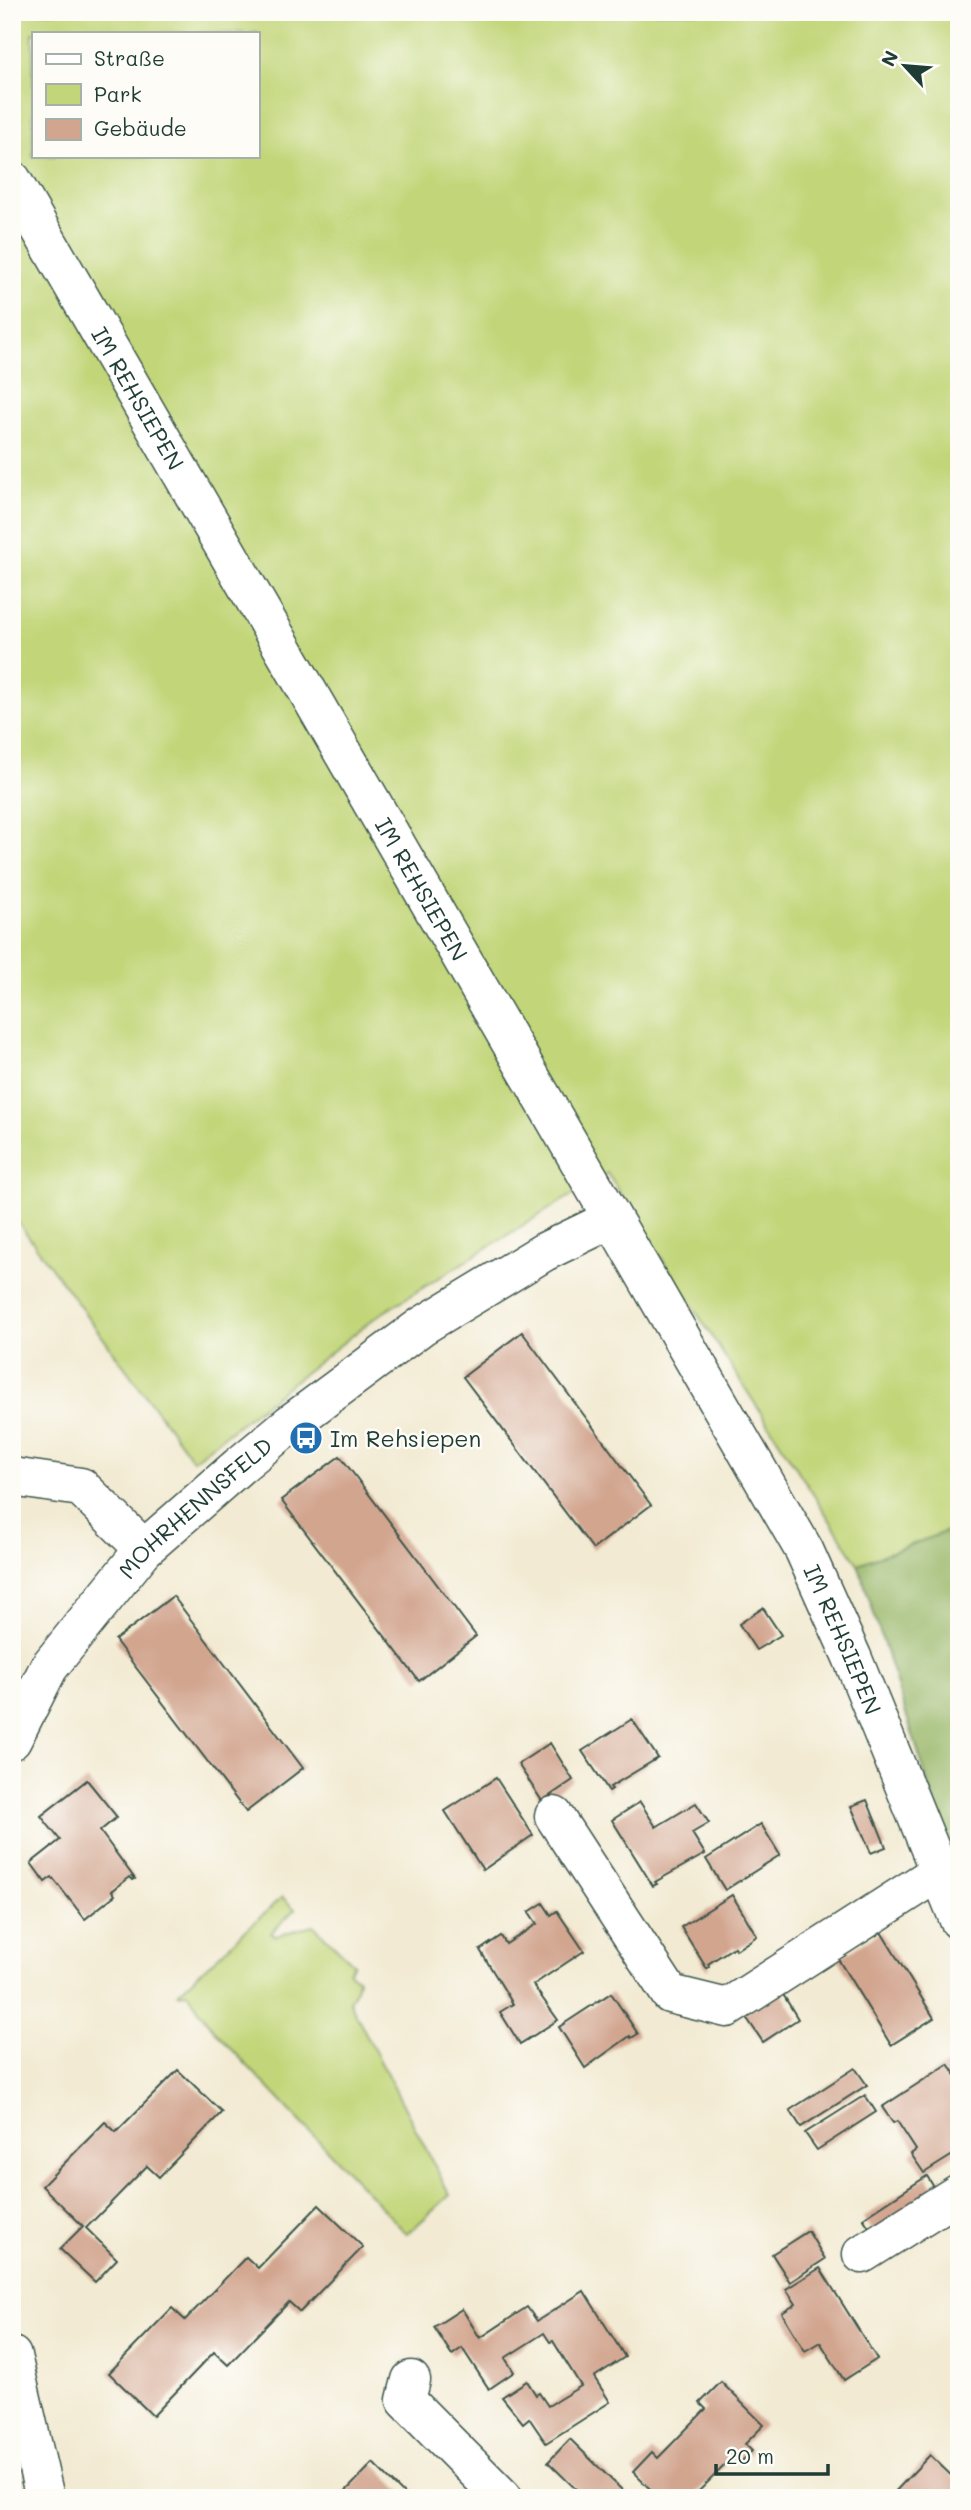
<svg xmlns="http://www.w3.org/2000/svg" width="971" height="2510" viewBox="0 0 971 2510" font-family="Mali,sans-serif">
<rect width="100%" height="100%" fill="#fdfcf7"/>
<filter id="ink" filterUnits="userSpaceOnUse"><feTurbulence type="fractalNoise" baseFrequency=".0143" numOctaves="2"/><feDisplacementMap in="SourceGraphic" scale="14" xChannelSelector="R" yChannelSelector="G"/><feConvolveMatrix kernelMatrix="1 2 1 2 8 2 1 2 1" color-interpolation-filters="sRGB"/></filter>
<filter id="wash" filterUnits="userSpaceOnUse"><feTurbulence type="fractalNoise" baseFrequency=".00686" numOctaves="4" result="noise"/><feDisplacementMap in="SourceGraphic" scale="28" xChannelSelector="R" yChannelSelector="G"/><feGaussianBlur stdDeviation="1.57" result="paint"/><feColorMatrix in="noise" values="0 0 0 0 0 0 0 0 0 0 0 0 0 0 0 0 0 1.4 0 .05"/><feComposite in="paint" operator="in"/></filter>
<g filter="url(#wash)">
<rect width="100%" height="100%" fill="#f2ead2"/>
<g fill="#c2d679" stroke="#708a56" stroke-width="2" fill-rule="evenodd">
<path d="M12,12H959V1527L858,1564L607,1173L376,1317L193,1460L12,1214ZM33,33H257V156H33Z"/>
<path d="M282,1897L295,1909L271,1933L276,1936L313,1925L354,1964L348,1971L358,1979L356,1989L349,2001L450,2195L407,2234L225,2042L205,2019L188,1993L177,1994Z"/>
</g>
<path fill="#99b769" stroke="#5c7a4e" stroke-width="2" d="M959,1527V1866L946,1839L858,1564Z"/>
<g id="blocks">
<g fill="#d2a58f">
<path d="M522,1332L651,1505L593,1549L463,1377Z"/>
<path d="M340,1456L476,1636L419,1681L281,1500Z"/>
<path d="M173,1596L303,1768L246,1812L115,1640Z"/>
<path d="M763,1608L781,1635L756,1650L739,1624Z"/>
<path d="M632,1719L658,1758L610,1787L612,1789L609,1791L582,1751Z"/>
<path d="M550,1743L573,1780L542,1801L518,1764Z"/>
<path d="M496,1778L533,1835L483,1870L445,1811Z"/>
<path d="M87,1780L117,1817L100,1831L135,1879L133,1880L130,1877L112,1891L115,1895L85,1919L52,1877L45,1882L31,1863L60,1840L41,1816Z"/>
<path d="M867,1800L886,1847L871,1853L851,1806Z"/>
<path d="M640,1802L656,1827L696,1803L709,1823L692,1833L705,1854L655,1882L657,1884L653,1886L612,1820Z"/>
<path d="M761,1824L780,1855L725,1890L706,1859Z"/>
<path d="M732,1895L757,1936L736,1950L734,1947L708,1964L709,1967L707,1969L681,1927Z"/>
<path d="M543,1903L551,1915L557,1911L584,1951L533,1985L558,2020L520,2044L500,2012L513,2004L480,1950L501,1936L506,1944L537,1924L529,1912Z"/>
<path d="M881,1932L934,2018L891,2045L838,1959Z"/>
<path d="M781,1991L798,2019L763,2042L744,2014Z"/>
<path d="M611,1993L638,2034L631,2038L630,2036L585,2068L559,2027Z"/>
<path d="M948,2064L959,2080V2151L924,2173L911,2154L916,2150L897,2121L893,2123L882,2107Z"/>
<path d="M855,2068L867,2085L801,2127L790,2110Z"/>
<path d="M178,2070L222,2112L159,2177L147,2166L86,2228L117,2259L95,2282L60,2249L83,2226L42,2186L105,2122L116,2132Z"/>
<path d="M865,2095L876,2112L817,2150L805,2133Z"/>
<path d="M927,2176L937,2192L873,2233L863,2218Z"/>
<path d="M319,2205L363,2247L300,2312L289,2302L228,2365L214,2352L153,2416L109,2373L172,2308L185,2320L246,2257L258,2268Z"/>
<path d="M808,2231L825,2259L790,2282L772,2254Z"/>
<path d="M820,2268L877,2359L844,2380L820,2342L805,2351L782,2313L796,2304L786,2289Z"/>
<path d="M584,2291L625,2357L594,2377L610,2402L546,2443L529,2418L523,2423L502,2397L527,2381L536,2395L539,2393L548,2406L581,2386L553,2341L550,2342L544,2333L505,2358L514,2372L489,2389L462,2348L452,2355L434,2327L462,2309L480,2338L527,2307L537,2321Z"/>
<path d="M721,2382L764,2425L745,2444L752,2451L739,2464L733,2457L696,2494L700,2498H659L633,2472L652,2452L658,2458L706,2409L700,2403Z"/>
<path d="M570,2439L627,2495L623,2498H585L548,2462Z"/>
<path d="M930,2455L959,2483V2498H889Z"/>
<path d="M373,2463L408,2498H339Z"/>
</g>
</g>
</g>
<g filter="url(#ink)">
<use href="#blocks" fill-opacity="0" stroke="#3f574c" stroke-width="2"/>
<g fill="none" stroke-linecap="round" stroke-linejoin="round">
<defs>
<g id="minor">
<path id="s1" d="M12,180L804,1550L852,1657L959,1920"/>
<path d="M12,1477L81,1487L144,1549"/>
<path id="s2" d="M12,1740L49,1667L144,1549L239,1466L290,1424L422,1326L544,1252L612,1219"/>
<path d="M554,1816L670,1994L727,2008L939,1872"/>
<path d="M862,2254L959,2193"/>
<path d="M12,2356L45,2498"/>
<path d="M411,2380L406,2400L503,2498"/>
</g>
</defs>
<use href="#minor" stroke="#3f574c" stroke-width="41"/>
<use href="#minor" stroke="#fff" stroke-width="38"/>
</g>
</g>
<defs>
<symbol id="bus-disc" viewBox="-11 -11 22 22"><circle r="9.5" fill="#1f6fb2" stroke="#fdfcf7"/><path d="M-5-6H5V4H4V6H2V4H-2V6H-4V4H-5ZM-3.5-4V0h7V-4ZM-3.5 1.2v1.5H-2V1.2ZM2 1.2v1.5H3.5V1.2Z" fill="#fff"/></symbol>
</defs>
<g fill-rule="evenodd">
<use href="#bus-disc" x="287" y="1419" width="38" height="38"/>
</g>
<g text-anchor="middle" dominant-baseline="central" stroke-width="5" stroke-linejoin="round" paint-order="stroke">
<g font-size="23" fill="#1f3d34" stroke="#fdfcf7">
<text stroke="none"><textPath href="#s1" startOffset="252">IM REHSIEPEN</textPath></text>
<text stroke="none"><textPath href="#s1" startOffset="819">IM REHSIEPEN</textPath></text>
<text stroke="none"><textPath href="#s2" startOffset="299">MOHRHENNSFELD</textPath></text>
<text stroke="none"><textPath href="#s1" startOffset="1680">IM REHSIEPEN</textPath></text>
</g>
<g font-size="23" fill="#1f3d34" stroke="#fdfcf7" text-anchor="start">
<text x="330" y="1438">Im Rehsiepen</text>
</g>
</g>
<rect width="971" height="2510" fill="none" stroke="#fdfcf7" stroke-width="42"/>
<rect x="32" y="32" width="228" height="126" fill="#fdfcf7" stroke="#a4b0a9" stroke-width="2"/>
<rect x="46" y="54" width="35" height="10" fill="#ffffff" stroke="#a4b0a9" stroke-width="2"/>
<text x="94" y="66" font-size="21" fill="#1f3d34">Straße</text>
<rect x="46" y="84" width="35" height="21" fill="#c2d679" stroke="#a4b0a9" stroke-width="2"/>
<text x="94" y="102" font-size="21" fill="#1f3d34">Park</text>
<rect x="46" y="119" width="35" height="21" fill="#d2a58f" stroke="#a4b0a9" stroke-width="2"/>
<text x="94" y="136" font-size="21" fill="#1f3d34">Gebäude</text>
<g transform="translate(905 66) rotate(296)" stroke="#fdfcf7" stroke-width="5" paint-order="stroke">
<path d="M0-5L12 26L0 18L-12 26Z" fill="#1f3d34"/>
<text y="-10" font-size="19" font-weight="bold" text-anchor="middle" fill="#1f3d34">N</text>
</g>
<path d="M716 2464v10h112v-10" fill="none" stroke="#1f3d34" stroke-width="3.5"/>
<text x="726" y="2464" font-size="21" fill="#1f3d34" stroke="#fdfcf7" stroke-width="5" paint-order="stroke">20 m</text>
</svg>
